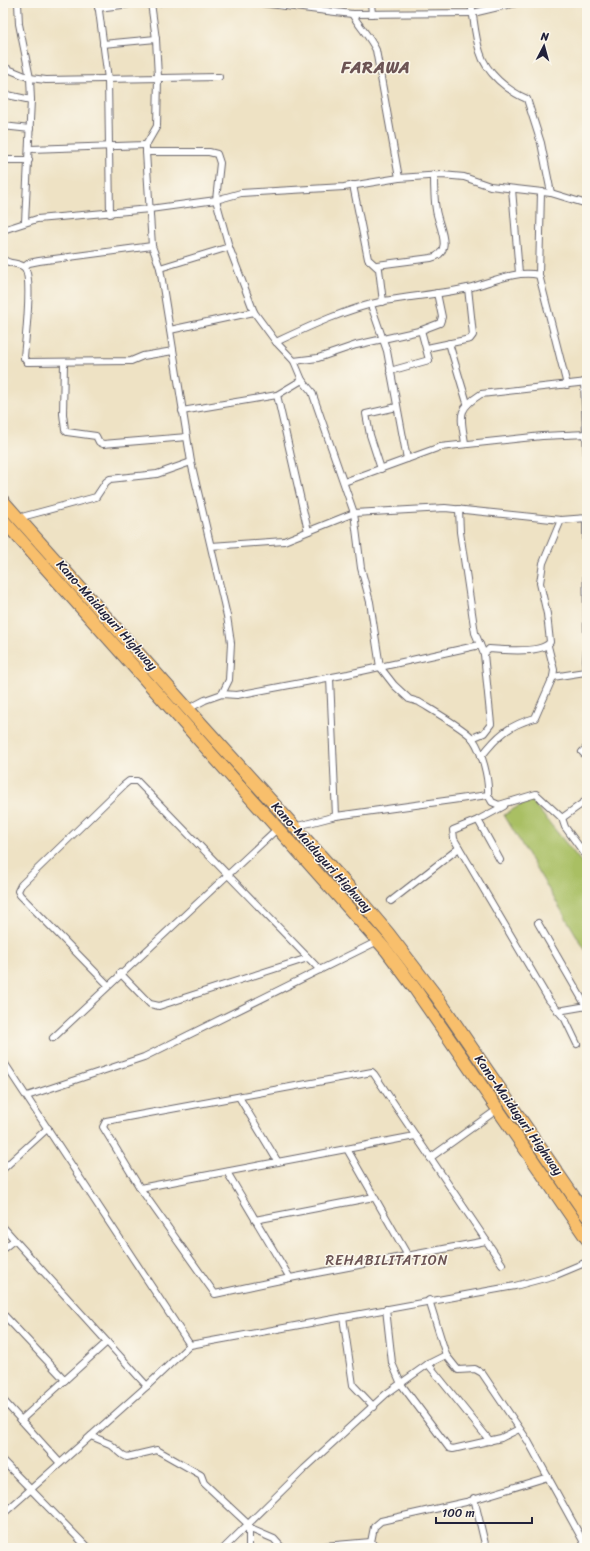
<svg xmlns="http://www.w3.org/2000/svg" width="590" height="1551" viewBox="0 0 590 1551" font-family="Sriracha,sans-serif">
<rect width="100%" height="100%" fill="#fbf7ec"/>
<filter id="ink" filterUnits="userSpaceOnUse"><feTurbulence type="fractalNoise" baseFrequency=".025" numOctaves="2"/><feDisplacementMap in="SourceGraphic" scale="8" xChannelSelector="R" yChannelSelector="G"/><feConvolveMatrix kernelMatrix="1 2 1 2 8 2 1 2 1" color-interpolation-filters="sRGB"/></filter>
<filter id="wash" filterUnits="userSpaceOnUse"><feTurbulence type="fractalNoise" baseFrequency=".012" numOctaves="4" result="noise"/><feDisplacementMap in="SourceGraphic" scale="16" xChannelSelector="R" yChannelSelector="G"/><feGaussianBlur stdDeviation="0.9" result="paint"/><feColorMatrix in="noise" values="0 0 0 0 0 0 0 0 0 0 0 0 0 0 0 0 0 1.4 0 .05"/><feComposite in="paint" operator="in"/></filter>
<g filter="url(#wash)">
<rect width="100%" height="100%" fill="#eee2c4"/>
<path fill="#a9bf63" stroke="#66704f" d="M530,799L587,869V953L504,815Z"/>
</g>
<g filter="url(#ink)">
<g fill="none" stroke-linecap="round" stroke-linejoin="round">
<defs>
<g id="street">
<path d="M18,3L19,24L30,78L31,100L25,222"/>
<path d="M98,3L108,79L110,214"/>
<path d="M151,3L156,39L158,77L157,126L146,145V152L152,246L160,268L191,462L227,616L231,643L229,680L222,694"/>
<path d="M157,3H158"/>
<path d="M261,3L352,14L473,13L516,3"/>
<path d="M371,3L372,14"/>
<path d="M471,3C474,19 475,37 480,52C486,73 508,91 527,99L541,143L551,193"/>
<path d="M98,8L138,3"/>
<path d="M352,14C359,26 370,37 376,50L399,178"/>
<path d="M103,44L156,39"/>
<path d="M3,67L30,78L46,80L219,77"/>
<path d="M3,94L31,100"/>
<path d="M3,126L30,129"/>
<path d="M30,149L146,145"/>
<path d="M146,152H209L217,154L220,163L216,200L229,247L254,312L276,342L294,361L302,380L312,392L354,513L361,568L370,602L380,667L394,685L409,699L419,702C430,709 467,730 473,739C482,752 489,778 488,795L336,816L294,827"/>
<path d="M3,160H29"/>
<path d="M353,185L368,259L379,269L383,302"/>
<path d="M512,189L519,273"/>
<path d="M3,230L37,219L150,209L216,200L241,193L344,187L399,178L442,175L464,177L490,186L551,193L587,204"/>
<path d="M3,259C9,265 20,262 25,268C33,280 25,341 24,358L27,362L131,361L143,356L173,351"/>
<path d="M377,265L431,258C455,253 438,225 436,210C434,199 434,187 434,175"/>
<path d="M24,267L29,263L39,261L152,246"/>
<path d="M160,268L229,247"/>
<path d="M539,275L541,192"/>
<path d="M371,305L387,351L407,459"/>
<path d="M170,330L254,312"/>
<path d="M276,342C310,326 346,309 384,301C412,296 441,294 468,288C492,282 515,270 539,275L567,385"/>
<path d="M449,343L467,403"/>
<path d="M427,348L470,339L473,335L468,288"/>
<path d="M294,361L318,358L356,345L419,331L440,323L442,317L437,293"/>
<path d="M64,363L63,414L65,430L67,432L96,436L99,442L103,444L187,437"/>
<path d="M390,371L429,360L421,330"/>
<path d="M584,382L587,457"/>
<path d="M277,395L308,531"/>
<path d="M182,411L277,395L302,380"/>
<path d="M465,443C461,416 456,410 481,394L587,382"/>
<path d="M381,469L370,435L366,414L397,407"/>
<path d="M344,482L440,447L542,436L587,434"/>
<path d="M459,509L460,532L475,633L484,654"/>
<path d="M18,518L96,497L106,482L110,479L157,474L191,462"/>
<path d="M586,518L587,641"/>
<path d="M211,546L284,541L354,513L445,508L561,520L587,518"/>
<path d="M553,677L585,672L587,648"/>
<path d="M330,678L336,816"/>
<path d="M188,709L205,700L222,694L237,695L348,674L480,645"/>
<path d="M472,738L484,733L491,724L484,654L489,649C503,650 542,654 550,642L547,614L540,583L543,563L561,520"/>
<path d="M587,747L582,752L587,757"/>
<path d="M481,757C497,736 509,725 535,718L553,677L554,670L548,646"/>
<path d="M488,795L492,802L499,805L536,794L562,818L565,827L587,857"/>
<path d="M562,818L587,800"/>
<path d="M478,820L453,830L454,839L549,1000L565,1019L577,1044"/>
<path d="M500,860L478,820L504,806"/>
<path d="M391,901L459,848"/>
<path d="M538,923L586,1006"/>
<path d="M120,973L150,1004L159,1006L308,958"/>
<path d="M108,985L20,895L18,891L21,885L124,785L129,781H137L320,970"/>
<path d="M558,1011L587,1006"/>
<path d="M53,1038L278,828"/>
<path d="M3,1061L190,1345L515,1286L556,1275L587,1262"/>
<path d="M27,1096L144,1057L380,940"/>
<path d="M239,1097L278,1162"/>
<path d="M415,1136L140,1188L103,1127L106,1121L372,1072L374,1074C417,1137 459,1201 502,1264"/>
<path d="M347,1149L408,1256"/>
<path d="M430,1158L498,1109"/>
<path d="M3,1169L48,1128"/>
<path d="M140,1188L215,1294L290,1278L227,1172"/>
<path d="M255,1220L374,1197"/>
<path d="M3,1227L147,1386"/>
<path d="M3,1249L14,1240"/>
<path d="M290,1278L486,1241"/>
<path d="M429,1300L446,1355L458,1370L475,1369L482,1373L528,1441L587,1548"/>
<path d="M386,1309L392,1363L401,1384L449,1448L453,1449L501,1438L519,1429"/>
<path d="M3,1314L65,1380"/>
<path d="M343,1317L353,1385L374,1407"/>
<path d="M428,1364L490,1441"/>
<path d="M3,1400L60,1463"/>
<path d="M21,1420L107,1342"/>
<path d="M91,1436L110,1444L123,1455L127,1457L157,1450L201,1475L204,1483L249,1525"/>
<path d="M3,1461L88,1548"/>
<path d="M474,1498L486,1548"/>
<path d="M3,1514L147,1386L190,1345"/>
<path d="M246,1527L274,1539L282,1548"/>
<path d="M249,1528V1548"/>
<path d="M371,1542L374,1527L381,1521L466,1502L548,1477"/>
<path d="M224,1548L304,1469L386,1394L428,1364L446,1355"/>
<path d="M301,1548L371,1542L377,1548"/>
</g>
<g id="highway">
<path d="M3,501L188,709L349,887L388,933L437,997L587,1216"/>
<path d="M3,520L386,950L415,989L587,1239"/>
</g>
</defs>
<use href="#street" stroke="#69656b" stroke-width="8"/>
<use href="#highway" stroke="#69656b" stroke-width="14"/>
<use href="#street" stroke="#fff" stroke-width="6"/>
<use href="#highway" stroke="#f8bf6c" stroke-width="12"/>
</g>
</g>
<g text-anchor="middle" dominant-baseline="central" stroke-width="3" stroke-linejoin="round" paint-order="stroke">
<g font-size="13" fill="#22223b" stroke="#fbf7ec">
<text transform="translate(107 615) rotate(48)">Kano-Maiduguri Highway</text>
<text transform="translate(322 857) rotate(48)">Kano-Maiduguri Highway</text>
<text transform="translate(519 1115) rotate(55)">Kano-Maiduguri Highway</text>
</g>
<g font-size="14" letter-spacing="1" fill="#6c5454" stroke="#fbf7ec">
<text x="387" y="1260">REHABILITATION</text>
</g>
<g font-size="17" font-weight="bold" letter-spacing="1" fill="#6c5454" stroke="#fbf7ec">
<text x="376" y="67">FARAWA</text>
</g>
</g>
<rect width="590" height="1551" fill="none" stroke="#fbf7ec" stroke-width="16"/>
<g transform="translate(544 46) rotate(6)" stroke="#fbf7ec" stroke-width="3" paint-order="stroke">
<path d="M0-3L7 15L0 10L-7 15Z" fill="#22223b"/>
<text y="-6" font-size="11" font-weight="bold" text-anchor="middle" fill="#22223b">N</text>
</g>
<path d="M436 1517v6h96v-6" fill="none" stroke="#22223b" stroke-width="2"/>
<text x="442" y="1517" font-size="12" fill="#22223b" stroke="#fbf7ec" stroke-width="3" paint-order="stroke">100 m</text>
</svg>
